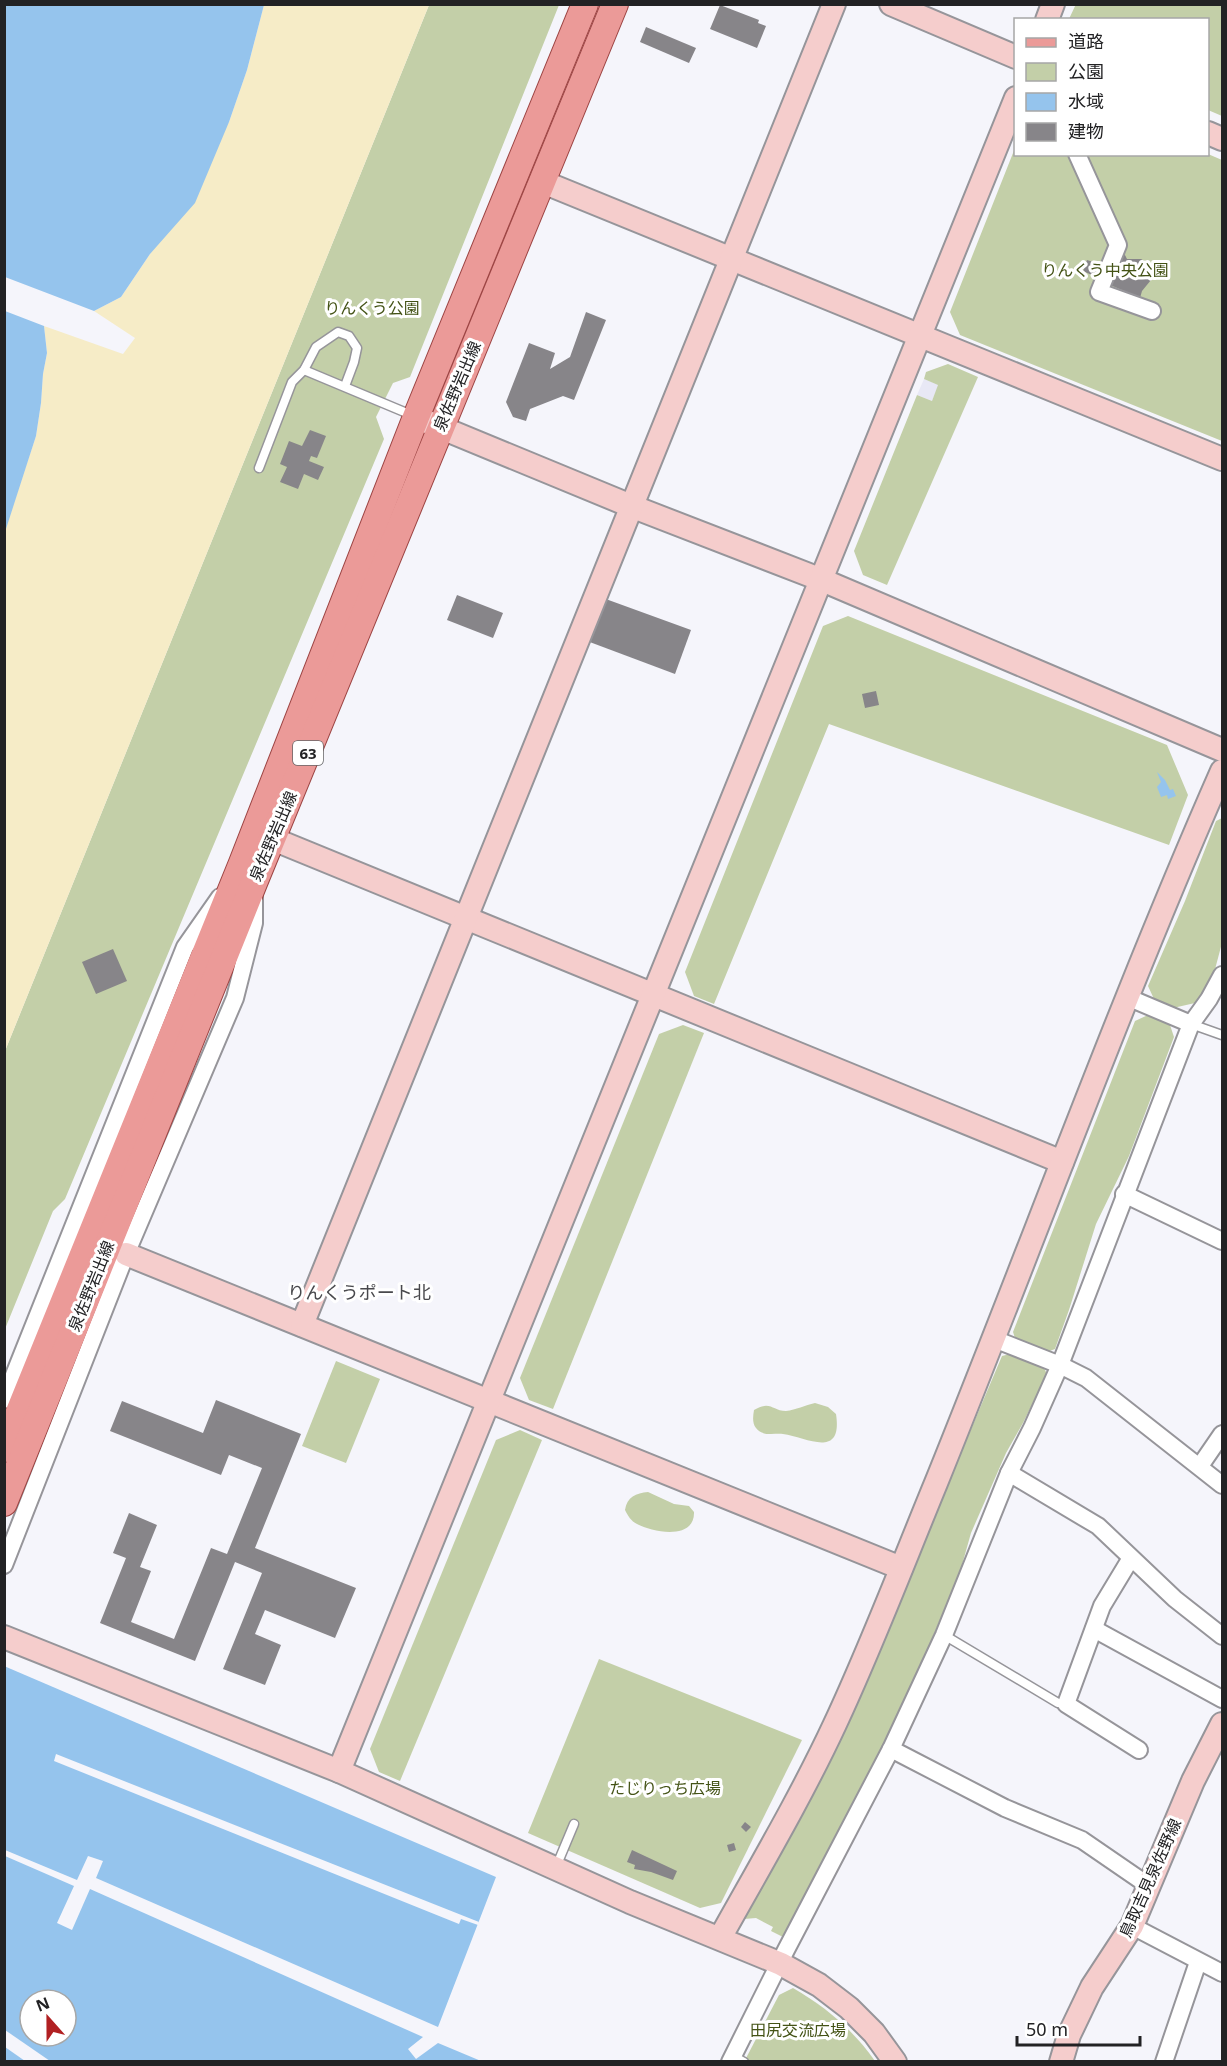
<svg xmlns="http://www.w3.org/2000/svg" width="1227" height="2066" viewBox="0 0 1227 2066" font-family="'Noto Sans','Noto Sans JP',sans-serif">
<rect width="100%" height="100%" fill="#f5f5fb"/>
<path fill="#e8e8f5" d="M924,379L939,385L932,401L917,395Z"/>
<g fill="#c3cfa8">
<path d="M1076,4L1222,5V116L1208,110V20L1069,19Z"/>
<path d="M429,5H559L410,377L393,383L376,417L384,439L65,1199L53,1211L5,1329V1051Z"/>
<path d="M1015,148L1016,154H1208L1222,160V441L960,335L950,312Z"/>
<path d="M948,364L978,377L887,585L863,575L854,551L917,395L932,401L938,385L924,379L926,372Z"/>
<path d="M848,616L1167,745L1188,795L1169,845L829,724L714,1004L694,996L685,972L823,626Z"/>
<path d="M1222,818V943L1214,973L1205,991L1195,1003L1173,1008L1154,999L1148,986L1185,901L1216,821Z"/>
<path d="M1148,1015L1170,1025L1174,1037L1129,1156L1096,1224L1069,1310L1055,1349L1047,1352L1015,1338L1013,1332L1135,1021Z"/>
<path d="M683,1025L704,1033L553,1409L529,1400L520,1378L659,1034Z"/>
<path d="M1010,1354L1043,1366L1047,1374L1023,1423L1006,1453L971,1533L960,1572L906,1701L783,1937L771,1931L773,1927L756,1918L744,1919L850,1715L1002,1356Z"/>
<path d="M336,1361L380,1379L346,1463L302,1446Z"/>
<path d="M815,1403L828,1407L836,1414C843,1460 806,1437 783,1434C774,1433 763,1437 756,1428C752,1423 753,1416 754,1410C771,1400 772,1411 786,1411C796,1410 805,1405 815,1403Z"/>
<path d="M520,1430L542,1440L400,1781L379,1772L370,1749L496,1440Z"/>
<path d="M648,1492L674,1504L689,1506L694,1512C695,1540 654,1533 637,1524C631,1521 628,1516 625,1510C627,1497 636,1493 648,1492Z"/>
<path d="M599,1659L802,1740L721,1903L700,1908L528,1833Z"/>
<path d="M793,1988C826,2007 853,2030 875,2061L744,2062L779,1995Z"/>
</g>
<path fill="#f6ecc7" d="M264,5H429L5,1051L4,532L36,436L41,403L43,374L47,353L44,326L123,354L135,338L94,311L121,297L150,254L229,122L247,70Z"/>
<g fill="#95c4ed" fill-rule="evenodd">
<path d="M4,5H264L247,70L229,122L195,203L150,254L121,297L94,311L5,277Z"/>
<path d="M5,311L44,326L47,353L43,374L41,403L36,436L5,532Z"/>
<path d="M1157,772L1165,780L1170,790L1173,789L1176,796L1168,799L1167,795L1161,797L1157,787L1161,782Z"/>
<path d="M4,1666L496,1877L438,2027V2043L481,2061H5ZM30,2000H66V2036H30Z"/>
</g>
<g fill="#f5f5fb">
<path d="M56,1754L479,1922L478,1925L461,1919L459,1924L54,1761Z"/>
<path d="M5,1850L77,1880L88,1856L103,1861L96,1878L438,2027V2043L416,2059L408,2049L423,2037L90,1889L72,1930L57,1923L74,1886L5,1856Z"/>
<path d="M5,2030L50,2061H25L5,2047Z"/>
</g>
<g fill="#878589">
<path d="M720,5L759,20L758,23L766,26L757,48L710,29Z"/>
<path d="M646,27L696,48L689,63L640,42Z"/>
<path d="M1123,251L1127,259H1141L1146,262L1150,267L1151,280L1142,291L1140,298L1108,284Z"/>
<path d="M1087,260L1099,264L1094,276L1083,271Z"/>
<path d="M586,312L606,320L574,400L563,396L530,409L526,421L513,417L506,402L529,343L555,353L550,369L570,357Z"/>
<path d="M310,430L326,436L317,458L311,456L309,461L324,467L318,480L304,474L298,489L280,482L287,467L280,464L289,441L302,446Z"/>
<path d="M457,595L503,613L493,638L447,620Z"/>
<path d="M603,598L691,630L675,674L587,641Z"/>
<path d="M876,691L879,705L865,708L862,694Z"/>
<path d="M113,949L127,981L96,994L82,962Z"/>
<path d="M216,1400L301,1434L255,1548L356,1588L335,1638L265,1610L255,1634L281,1645L265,1685L223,1669L262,1573L235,1562L195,1661L100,1623L126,1558L113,1553L129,1513L157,1525L140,1567L151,1571L131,1622L174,1639L211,1548L227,1554L262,1468L229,1455L221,1475L110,1431L122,1401L203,1433Z"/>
<path d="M745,1822L751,1827L746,1832L741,1827Z"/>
<path d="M734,1843L736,1850L729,1852L727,1845Z"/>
<path d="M632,1850L677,1871L673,1880L651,1872L634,1869L635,1865L627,1862Z"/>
</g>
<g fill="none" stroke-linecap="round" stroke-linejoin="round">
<defs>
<g id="lane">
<path d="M304,370L414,416"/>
<path d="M259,468L292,382L304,370L316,347L338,332L349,336L357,348L354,362L345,386"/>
<path d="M1191,1024L1222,1035"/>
<path d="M944,1635L1058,1703L1066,1704"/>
<path d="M556,1867L574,1824"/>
<path d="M733,2056L744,2062"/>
</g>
<g id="street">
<path d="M1077,154L1118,245L1099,292L1152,311"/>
<path d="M1127,997L1191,1024"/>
<path d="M1124,1194L1222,1241"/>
<path d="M994,1339L1060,1365L1086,1378L1222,1485"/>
<path d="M4,1400L185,947L220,897"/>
<path d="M1200,1466L1222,1434"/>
<path d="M1009,1473L1098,1526L1175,1599L1222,1636"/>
<path d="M1131,1558L1102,1606L1066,1704L1139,1750"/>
<path d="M4,1565L126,1254L235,998L254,923V896"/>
<path d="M1094,1629L1222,1699"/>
<path d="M891,1749L1005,1808L1082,1840L1149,1886"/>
<path d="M1132,1926L1222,1973"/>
<path d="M730,2062L786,1950L891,1749L944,1635L1009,1473L1032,1428L1060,1365L1191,1024L1209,999L1222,975"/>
<path d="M1164,2062L1198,1962"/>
</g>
<g id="secondary">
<path d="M891,4L1016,57"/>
<path d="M1047,20L1053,4"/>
<path d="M1208,133L1222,139"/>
<path d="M543,182C769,276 996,366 1222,459"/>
<path d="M425,421L631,506L822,580L1222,750"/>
<path d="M273,839L1062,1162"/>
<path d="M126,1254L901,1568"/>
<path d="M302,1325L834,4"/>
<path d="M4,1637L339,1771L630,1902L781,1964L819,1985L849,2008L874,2033L895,2062"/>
<path d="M339,1771L1016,98"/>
<path d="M720,1938C759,1868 801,1797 835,1724C872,1645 903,1563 936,1483C1032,1246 1119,1005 1222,771"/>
<path d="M1061,2062L1069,2035L1092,1987L1132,1926L1193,1781L1222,1724"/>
</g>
<g id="primary">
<path d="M4,1449L242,863L416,417L585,4"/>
<path d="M4,1503L254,883L615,4"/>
</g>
</defs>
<use href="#lane" stroke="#96959a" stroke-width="11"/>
<use href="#street" stroke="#96959a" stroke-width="20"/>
<use href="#secondary" stroke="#96959a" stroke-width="26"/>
<use href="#primary" stroke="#9c4443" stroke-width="28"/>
<use href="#lane" stroke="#fff" stroke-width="8"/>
<use href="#street" stroke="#fff" stroke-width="16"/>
<use href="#secondary" stroke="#f5cdcc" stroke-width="22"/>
<use href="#primary" stroke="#eb9a98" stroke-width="26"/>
</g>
<g text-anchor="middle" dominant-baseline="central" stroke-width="6" stroke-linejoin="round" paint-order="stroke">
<rect fill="#fff" stroke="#646466" stroke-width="1.5" x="293" y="741" width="30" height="24" rx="4.5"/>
<g font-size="15" font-weight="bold" fill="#222224">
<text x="308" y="753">63</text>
</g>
<g font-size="16" fill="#445316" stroke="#fff">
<text x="1105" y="270">りんくう中央公園</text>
<text x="372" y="308">りんくう公園</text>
<text x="665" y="1788">たじりっち広場</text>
<text x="798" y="2030">田尻交流広場</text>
</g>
<g font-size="16" fill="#222224" stroke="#fff">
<text transform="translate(457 386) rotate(-67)">泉佐野岩出線</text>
<text transform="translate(273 836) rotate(-67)">泉佐野岩出線</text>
<text transform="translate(91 1286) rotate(-68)">泉佐野岩出線</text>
<text transform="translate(1150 1878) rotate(-66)">鳥取吉見泉佐野線</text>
</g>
<g font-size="18" fill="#49494d" stroke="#fff">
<text x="359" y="1292">りんくうポート北</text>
</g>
</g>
<rect width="1227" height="2066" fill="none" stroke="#222224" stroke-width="12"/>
<rect x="1014" y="18" width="195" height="138" fill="#ffffff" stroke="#a7a7a7" stroke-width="1.5"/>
<rect x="1026" y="38" width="30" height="9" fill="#eb9a98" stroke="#a7a7a7" stroke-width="1.5"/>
<text x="1068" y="48" font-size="18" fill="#222224">道路</text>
<rect x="1026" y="63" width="30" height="18" fill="#c3cfa8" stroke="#a7a7a7" stroke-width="1.5"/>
<text x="1068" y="78" font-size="18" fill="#222224">公園</text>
<rect x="1026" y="93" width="30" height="18" fill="#95c4ed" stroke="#a7a7a7" stroke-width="1.5"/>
<text x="1068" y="108" font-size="18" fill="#222224">水域</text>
<rect x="1026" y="123" width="30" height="18" fill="#878589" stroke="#a7a7a7" stroke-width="1.5"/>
<text x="1068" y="138" font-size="18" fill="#222224">建物</text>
<g transform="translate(48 2018) rotate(339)"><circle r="28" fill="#ffffff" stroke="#a7a7a7" stroke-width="1.5"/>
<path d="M0-4.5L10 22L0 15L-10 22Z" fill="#b12022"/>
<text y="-9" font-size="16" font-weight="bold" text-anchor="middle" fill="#222224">N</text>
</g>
<path d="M1017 2036v9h123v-9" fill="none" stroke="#222224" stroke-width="3"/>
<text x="1026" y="2036" font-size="18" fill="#222224" stroke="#ffffff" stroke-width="4.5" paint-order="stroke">50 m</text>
</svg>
